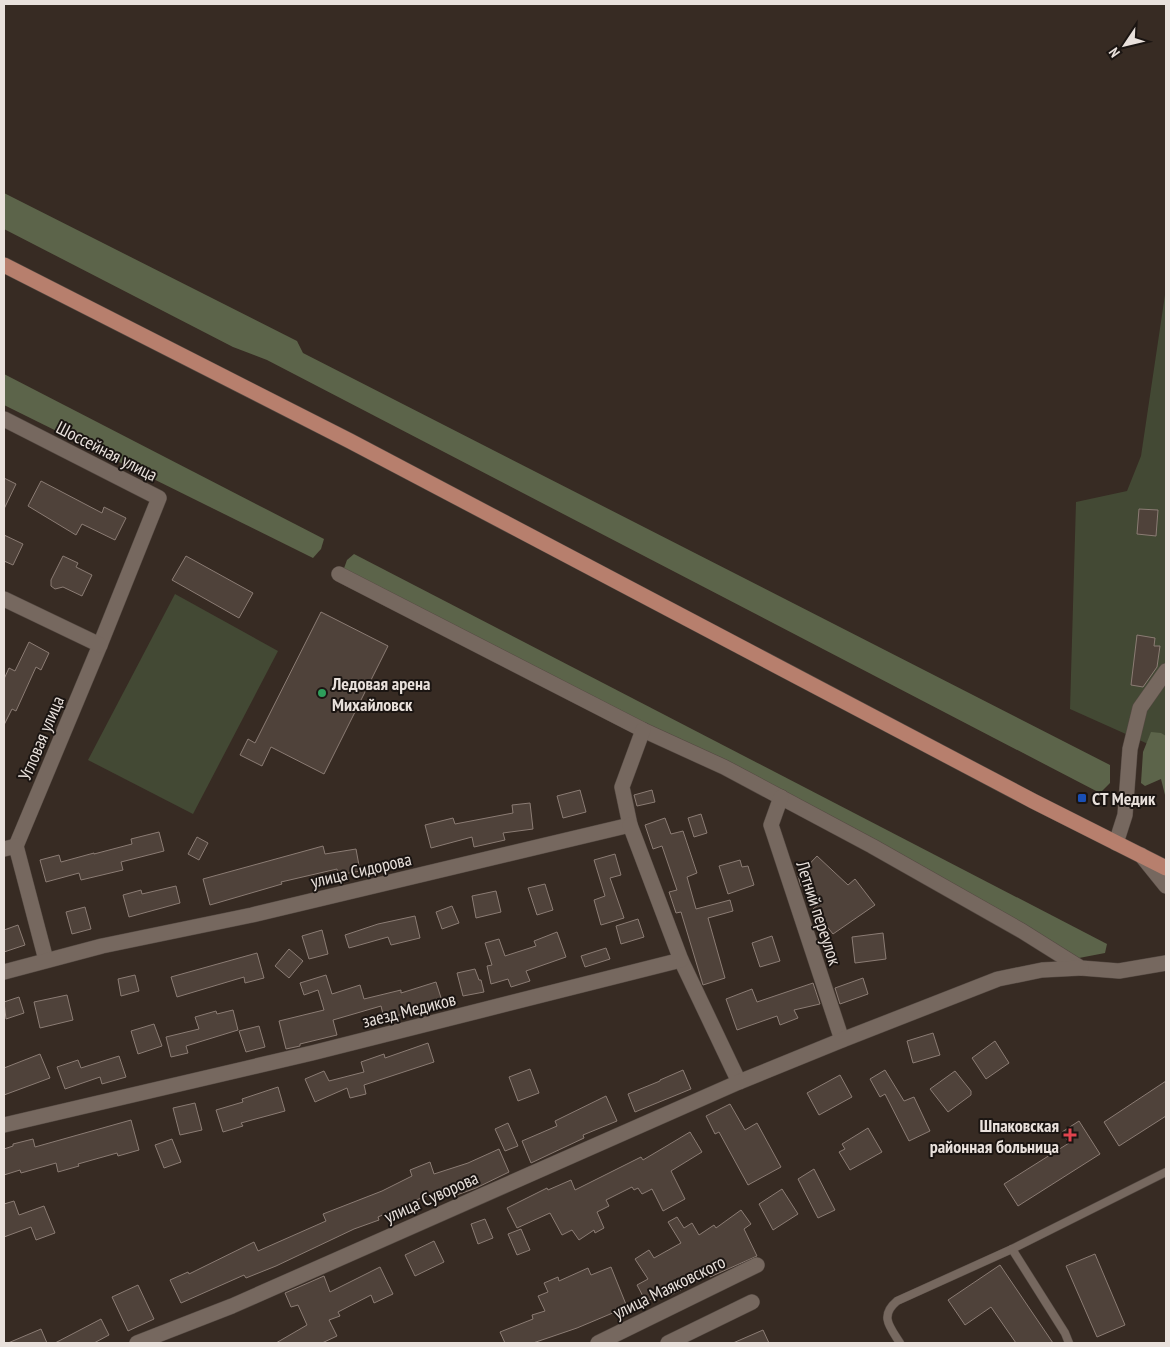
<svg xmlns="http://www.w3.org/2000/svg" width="1170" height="1347" viewBox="0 0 1170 1347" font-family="'PT Sans Narrow',sans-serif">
<rect width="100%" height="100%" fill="#372b23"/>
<g fill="#434934">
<path d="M1166,288V752L1070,709L1076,502L1127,491L1141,456Z"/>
<path d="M175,594L278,651L193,814L88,760Z"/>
</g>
<g fill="#5c644a">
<path d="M4,193L297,341L303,353L1110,765V783L1100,793L267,360L233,347L4,229Z"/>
<path d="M4,374L324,539L321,549L313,558L4,405Z"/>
<path d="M354,554L1107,944L1105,953L1079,958L343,571L347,560Z"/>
<path d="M1151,732L1161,733L1166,736V799L1161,779L1145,786L1141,783L1143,752Z"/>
</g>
<g fill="#4f423a" stroke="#8b7c74">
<path d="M4,478L16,484L4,509Z"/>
<path d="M41,481L102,513L104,507L126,518L115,540L82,524L76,535L28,506Z"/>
<path d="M1139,509L1158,510L1156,536L1137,534Z"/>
<path d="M4,535L23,544L13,565L4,561Z"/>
<path d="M63,556L78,563L76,567L92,575L82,596L63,587L55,589L51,586V580Z"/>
<path d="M186,556L253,593L239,618L172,580Z"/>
<path d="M321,612L388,646L324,774L271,747L262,766L240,755L248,739L255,743Z"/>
<path d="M1137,635L1155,638L1154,646H1160L1157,667L1143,687L1131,685Z"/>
<path d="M29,642L49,653L41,670L36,667L16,711L12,709L4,725V679L9,668L15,671Z"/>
<path d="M580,790L586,812L563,818L557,796Z"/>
<path d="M652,790L655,802L637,806L634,795Z"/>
<path d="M530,803L533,829L503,833L505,840L474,847L472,837L431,848L425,825L453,818L455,824L513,813L512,805Z"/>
<path d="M701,814L707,833L694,837L688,818Z"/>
<path d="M665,818L671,834L683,831L697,873L687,877L696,909L730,900L733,911L708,918L725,978L703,985L681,912L676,913L669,892L677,890L662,846L653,849L645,825Z"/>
<path d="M159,832L164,851L121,862L123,870L81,880L79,873L46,882L40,860L59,855L61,862L94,853V854L132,844L131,839Z"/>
<path d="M197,837L208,843L199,860L188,854Z"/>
<path d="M323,846L325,854L356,849L360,871L338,875L337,869L281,882L282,884L210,905L203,879Z"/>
<path d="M615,854L621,875L610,878L624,918L601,925L594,900L605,896L594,860Z"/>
<path d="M817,856L848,885L855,879L875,905L833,934L813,909L819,904L801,886L798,876Z"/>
<path d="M740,860L742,867L748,866L754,885L728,894L719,866Z"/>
<path d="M545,884L553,910L537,915L528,888Z"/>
<path d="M176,886L180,903L129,917L123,895L141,890L142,894Z"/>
<path d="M496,891L501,912L476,918L472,896Z"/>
<path d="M452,906L459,923L442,929L436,912Z"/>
<path d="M85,907L91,929L72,934L66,912Z"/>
<path d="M415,916L420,938L391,945L388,937L349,948L345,935L378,924Z"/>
<path d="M638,919L644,937L621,944L616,926Z"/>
<path d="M18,925L25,945L4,952V930Z"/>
<path d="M322,930L328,954L309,959L302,936Z"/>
<path d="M557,932L566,957L526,971L530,981L511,987L508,979L491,984L487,966L492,965L485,943L499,939L505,956L536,946L534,941Z"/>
<path d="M883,933L886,959L855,963L852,937Z"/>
<path d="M772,936L780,961L760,967L752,943Z"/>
<path d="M606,948L610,959L585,967L581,956Z"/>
<path d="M289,949L303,961L289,978L275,966Z"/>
<path d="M257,953L264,978L245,983L244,977L177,997L171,977Z"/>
<path d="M475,969L479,980H481L484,992L463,996L457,973Z"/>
<path d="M135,975L139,991L121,996L118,979Z"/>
<path d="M326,975L332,994L360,985L364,999L401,990V993L436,982L443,1004L421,1011L384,1018L381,1006L333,1020L337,1035L300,1044V1046L286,1049L279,1021L324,1010L318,990L304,995L300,983Z"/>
<path d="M863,978L868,994L840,1004L835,988Z"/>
<path d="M813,983L820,1004L794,1010L798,1018L780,1025L777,1016L737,1030L726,999L752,989L757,1002Z"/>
<path d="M67,995L73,1020L40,1028L34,1002Z"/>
<path d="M19,997L24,1013L6,1019L4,1002Z"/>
<path d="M233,1010L238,1030L186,1046L188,1053L171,1057L166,1037L199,1029L195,1017L216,1011L217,1014Z"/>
<path d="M154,1024L162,1046L138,1054L131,1031Z"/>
<path d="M259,1026L265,1047L246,1052L239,1031Z"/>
<path d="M933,1033L940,1055L913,1063L907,1041Z"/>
<path d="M995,1041L1009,1063L986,1079L972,1058Z"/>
<path d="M428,1043L434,1062L364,1085L366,1094L350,1098L347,1088L315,1102L305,1079L324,1071L329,1081L364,1072L361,1062L384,1054L385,1058Z"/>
<path d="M40,1054L50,1078L4,1095V1068Z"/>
<path d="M119,1056L126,1077L102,1084L100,1077L65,1089L57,1067L78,1060L81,1068Z"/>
<path d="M530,1069L539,1093L518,1101L509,1077Z"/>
<path d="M683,1070L691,1089L635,1112L628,1094L660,1081V1080Z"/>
<path d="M885,1070L904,1101L914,1097L930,1131L909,1141L885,1094L880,1097L870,1079Z"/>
<path d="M955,1071L971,1091V1095L948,1112L930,1089Z"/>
<path d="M840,1075L852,1097L819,1115L807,1093Z"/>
<path d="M1166,1081V1116L1119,1146L1104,1122Z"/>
<path d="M278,1087L285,1111L241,1123L243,1126L223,1132L216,1110L243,1102L242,1099Z"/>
<path d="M606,1096L617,1121L583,1135L584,1138L531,1163L522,1141L557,1126L555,1121Z"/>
<path d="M195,1103L202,1130L180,1135L173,1108Z"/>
<path d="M730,1104L745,1130L757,1123L781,1167L748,1185L719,1132L715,1134L706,1116Z"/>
<path d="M131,1120L139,1150L118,1156L117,1153L78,1164L79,1166L58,1172L56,1163L21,1173L20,1170L4,1175V1149L13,1146V1144L33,1139L35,1147Z"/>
<path d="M1079,1121L1100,1154L1018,1206L1004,1184L1069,1143L1062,1132Z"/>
<path d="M508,1123L518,1146L505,1151L495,1129Z"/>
<path d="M868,1128L882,1152L850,1170L839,1152L845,1149L842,1144Z"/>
<path d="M690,1132L702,1152L671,1171L685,1199L663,1211L652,1189L642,1194L638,1188L634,1190L632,1187L606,1200L609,1206L597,1212L604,1228L595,1233L594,1230L579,1240L572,1230L562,1235L550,1213L517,1228L507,1208L547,1188L548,1190L571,1180L575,1190L641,1157L643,1160Z"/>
<path d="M172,1139L181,1162L164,1168L155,1145Z"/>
<path d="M499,1149L509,1172L476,1188L454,1196L450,1187L411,1202L378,1217L379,1220L354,1229L276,1266L246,1278L244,1275L181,1303L170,1280L188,1272L189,1274L254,1242L258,1251L326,1221L323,1214L382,1191L412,1176L410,1170L430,1162L434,1174L468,1163Z"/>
<path d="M814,1169L835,1210L818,1218L798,1179Z"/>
<path d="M782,1189L798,1214L773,1230L759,1204Z"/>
<path d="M14,1201L19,1215L44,1206L55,1233L36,1240L31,1227L4,1237V1204Z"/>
<path d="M741,1210L751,1224L744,1229L757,1256L710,1277L709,1275L669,1296L666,1291L646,1302L637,1285L648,1279L635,1259L649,1250L654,1258L681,1243L668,1222L677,1217L684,1228L692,1223L699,1235L714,1225L716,1228Z"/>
<path d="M485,1219L493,1238L478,1244L471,1224Z"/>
<path d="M521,1229L530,1250L517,1255L508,1234Z"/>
<path d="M434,1241L444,1262L415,1276L405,1255Z"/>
<path d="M1095,1254L1125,1325L1097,1337L1066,1266Z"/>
<path d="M1000,1265L1053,1343H1016L991,1307L965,1325L948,1300Z"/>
<path d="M380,1267L393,1294L374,1303L371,1295L338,1312L340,1316L329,1320L337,1336L322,1343H276L307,1325L298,1305L291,1307L285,1293L324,1276L330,1292Z"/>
<path d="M611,1267L627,1307L577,1328L533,1343H505L500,1332L533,1319L532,1315L545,1311L538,1296L548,1292L544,1283L558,1277L559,1281L588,1268L591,1275Z"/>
<path d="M138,1285L154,1319L128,1331L112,1297Z"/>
<path d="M101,1319L109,1335L94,1343H55Z"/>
<path d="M41,1329L47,1343H8Z"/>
<path d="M763,1330L769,1343H733Z"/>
</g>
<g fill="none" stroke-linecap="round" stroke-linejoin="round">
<defs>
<g id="lane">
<path d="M1012,1249L1065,1333L1069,1343"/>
<path d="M900,1343C890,1327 879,1316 897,1301L1012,1249L1166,1172"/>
</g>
<g id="street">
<path d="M4,419L159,498L100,645L16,846"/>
<path d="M339,574L643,730L724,767L872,846L1022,931L1081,968L1119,971L1166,963"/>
<path d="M4,599L100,645"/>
<path d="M781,797L771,825L842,1040"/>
<path d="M1116,843L1125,815L1130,749L1140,708L1166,671"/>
<path d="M4,849L16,846L46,960"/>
<path d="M681,960L739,1082"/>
<path d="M4,972L102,946L252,915L630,825L622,787L643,730"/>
<path d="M4,1125L312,1053L681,960L630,825"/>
<path d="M137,1343L232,1306L739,1082L842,1040L998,979L1042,970L1081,968"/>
<path d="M598,1343L757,1265"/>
<path d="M668,1343L752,1302"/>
</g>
<path id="secondary" d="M1141,855L1166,886"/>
<path id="primary" d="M4,265L350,441L1033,801L1166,868"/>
</defs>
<use href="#lane" stroke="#544942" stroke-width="9"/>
<use href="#street" stroke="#544942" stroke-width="16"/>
<use href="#secondary" stroke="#544942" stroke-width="16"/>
<use href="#primary" stroke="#544942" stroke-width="16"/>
<use href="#lane" stroke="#76685f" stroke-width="8"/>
<use href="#street" stroke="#76685f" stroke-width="15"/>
<use href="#secondary" stroke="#76685f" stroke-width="15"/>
<use href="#primary" stroke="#b77f6d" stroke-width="15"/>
</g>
<circle fill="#2e9e5b" stroke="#1b1512" stroke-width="2" cx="322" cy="693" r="5"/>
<rect fill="#1a4fb4" stroke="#1b1512" stroke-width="2" x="1077" y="793" width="10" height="10" rx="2.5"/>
<path fill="#e0444e" stroke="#1b1512" stroke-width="2" d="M1067.5 1127.5h5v5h5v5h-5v5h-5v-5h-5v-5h5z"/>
<g text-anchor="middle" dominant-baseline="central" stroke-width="4" stroke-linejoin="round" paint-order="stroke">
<g font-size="18" fill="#e9e1dc" stroke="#1b1512">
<text transform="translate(107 451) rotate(27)">Шоссейная улица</text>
<text transform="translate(41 738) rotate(-67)">Угловая улица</text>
<text transform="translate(361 870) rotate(-13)">улица Сидорова</text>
<text transform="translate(819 913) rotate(72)">Летний переулок</text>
<text transform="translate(409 1010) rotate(-14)">заезд Медиков</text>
<text transform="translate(431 1197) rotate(-24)">улица Суворова</text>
<text transform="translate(669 1287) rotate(-26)">улица Маяковского</text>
</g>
<g font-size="18" font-weight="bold" fill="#e9e1dc" stroke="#1b1512" text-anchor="start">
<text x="332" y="683">Ледовая арена<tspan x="332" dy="21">Михайловск</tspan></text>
<text x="1092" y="798">СТ Медик</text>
<text x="1059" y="1125" text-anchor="end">Шпаковская<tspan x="1059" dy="21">районная больница</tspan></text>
</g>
</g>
<rect width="1170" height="1347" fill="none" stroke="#e9e1dc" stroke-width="10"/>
<g transform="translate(1125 45) rotate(235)" stroke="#1b1512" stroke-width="4" paint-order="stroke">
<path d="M0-4L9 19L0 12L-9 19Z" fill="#e9e1dc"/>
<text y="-8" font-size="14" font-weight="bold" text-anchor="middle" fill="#e9e1dc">N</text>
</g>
</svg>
